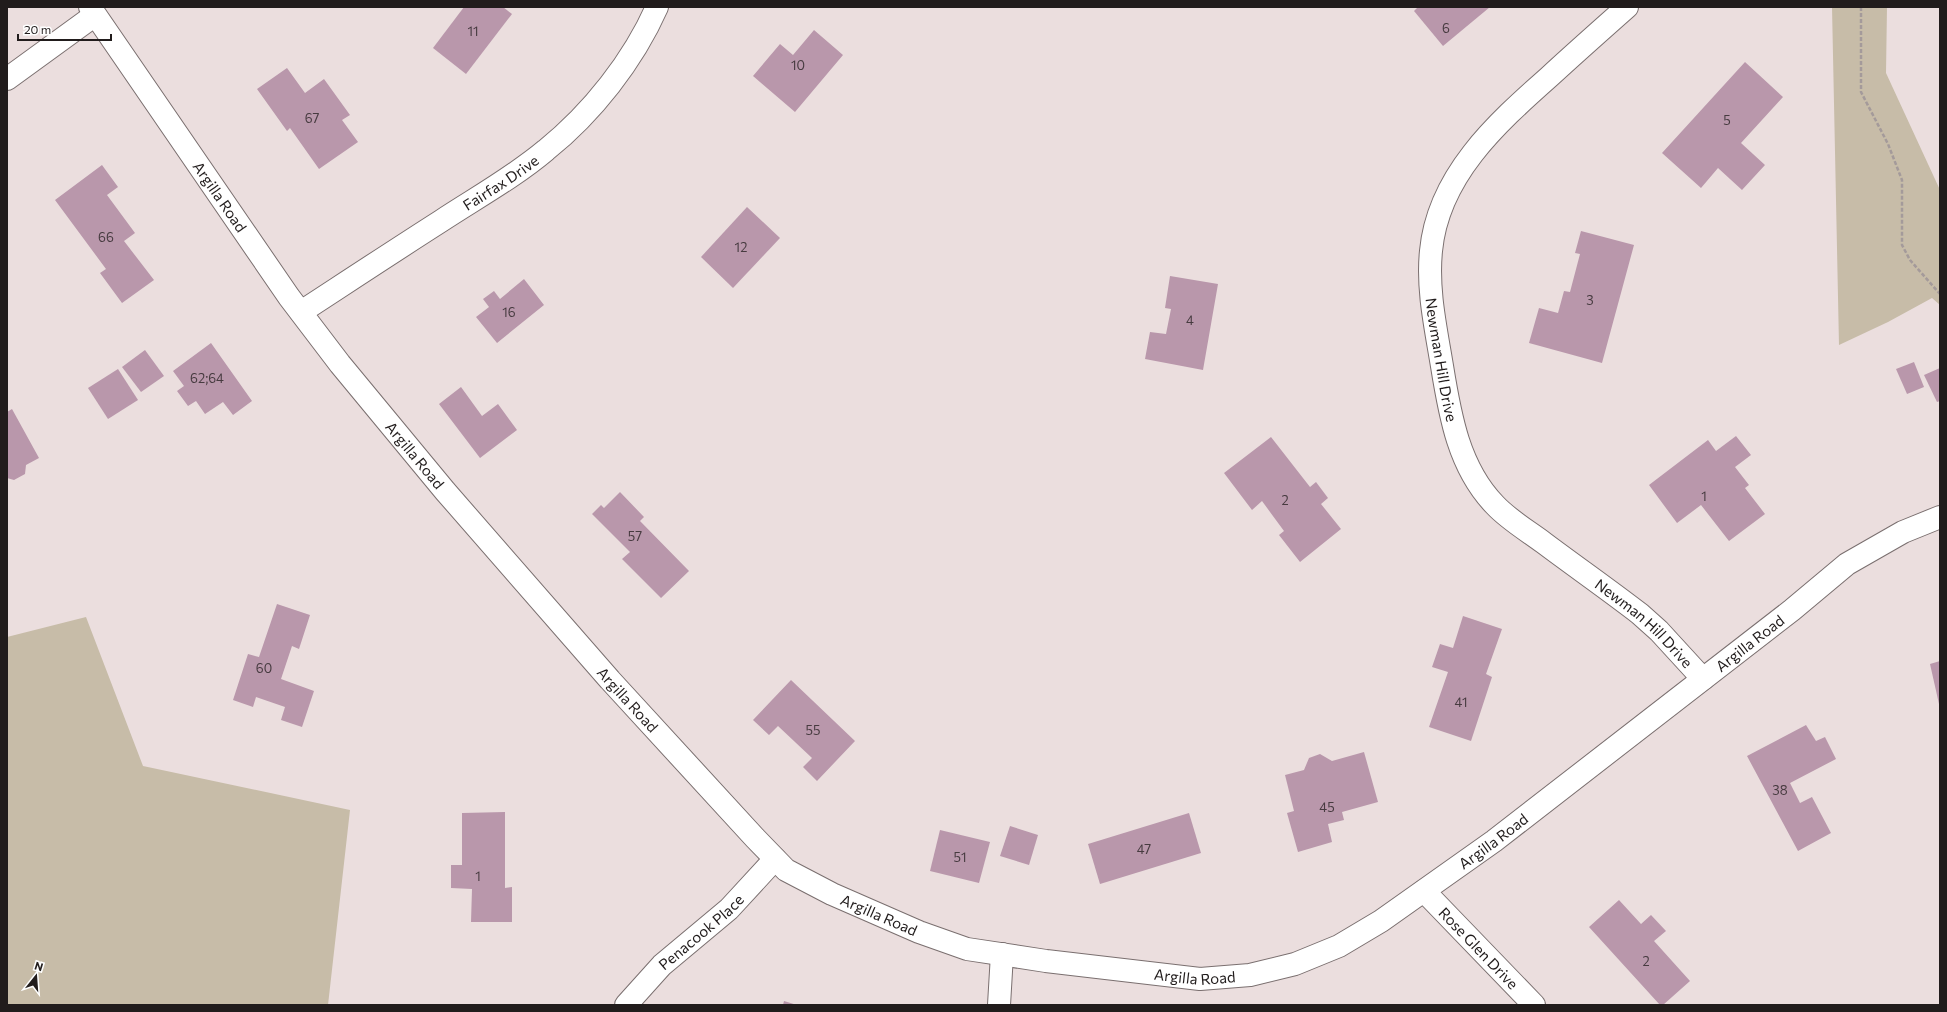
<svg xmlns="http://www.w3.org/2000/svg" width="1947" height="1012" viewBox="0 0 1947 1012" font-family="Commissioner,sans-serif">
<rect width="100%" height="100%" fill="#ebdede"/>
<g fill="#c7bca8">
<path d="M1832,7H1887L1886,73L1940,190V305L1932,298L1888,322L1839,345Z"/>
<path d="M86,617L143,766L350,810L328,1005H7V637Z"/>
</g>
<g fill="#b997ab">
<path d="M464,7H503L512,14L466,74L433,48Z"/>
<path d="M1418,7H1490L1443,46L1414,11Z"/>
<path d="M814,30L843,55L795,112L753,76L780,44L793,55Z"/>
<path d="M1745,62L1783,97L1741,143L1765,165L1742,190L1718,168L1701,188L1662,153Z"/>
<path d="M287,68L305,93L324,79L350,115L342,120L358,142L319,169L290,128L287,131L257,89Z"/>
<path d="M102,165L118,187L107,195L135,233L124,241L154,280L122,303L100,273L106,269L55,200Z"/>
<path d="M747,207L780,238L733,288L701,257Z"/>
<path d="M1581,231L1634,245L1602,363L1529,343L1539,308L1558,313L1564,291L1570,292L1580,254L1575,253Z"/>
<path d="M1170,276L1218,284L1203,370L1145,359L1150,332L1166,334L1171,309L1165,308Z"/>
<path d="M524,279L544,305L497,343L476,317L489,307L483,299L494,291L500,299Z"/>
<path d="M211,343L252,401L233,415L223,402L205,414L196,401L188,406L177,391L184,386L173,371Z"/>
<path d="M145,350L164,376L141,392L122,367Z"/>
<path d="M1914,362L1924,387L1907,394L1896,369Z"/>
<path d="M1940,368V401L1937,402L1924,375Z"/>
<path d="M118,369L138,400L108,419L88,388Z"/>
<path d="M461,387L482,416L498,404L517,430L480,458L439,404Z"/>
<path d="M12,409L39,458L26,465L25,474L14,480L7,478V412Z"/>
<path d="M1736,436L1751,455L1735,467L1749,485L1745,488L1765,514L1729,541L1701,505L1677,523L1649,485L1708,440L1716,451Z"/>
<path d="M1271,437L1310,487L1316,482L1328,498L1321,504L1341,529L1300,562L1279,535L1284,531L1262,501L1252,510L1224,473Z"/>
<path d="M620,492L644,517L640,521L689,571L661,598L622,559L630,552L592,514L601,505L604,508Z"/>
<path d="M277,604L310,615L299,649L292,646L281,679L314,691L302,727L281,720L285,707L256,697L253,707L233,700L248,654L259,657Z"/>
<path d="M1463,616L1502,629L1486,674L1492,677L1471,741L1429,727L1448,672L1432,667L1440,644L1453,648Z"/>
<path d="M1940,661V704H1939L1930,664Z"/>
<path d="M791,680L855,741L817,781L803,767L812,758L778,726L769,735L753,720Z"/>
<path d="M1806,725L1816,741L1825,737L1836,759L1790,783L1800,803L1812,797L1831,833L1798,851L1747,756Z"/>
<path d="M1364,752L1378,802L1342,812L1344,820L1328,824L1332,842L1298,852L1287,813L1294,811L1285,775L1304,770L1309,758L1320,754L1332,761Z"/>
<path d="M505,812V888L512,887V922H471L472,889L451,888V865H462V813Z"/>
<path d="M1189,813L1201,853L1100,884L1088,844Z"/>
<path d="M1010,826L1038,835L1029,865L1000,856Z"/>
<path d="M940,830L990,842L979,883L930,871Z"/>
<path d="M1619,900L1641,924L1651,915L1666,931L1654,941L1690,981L1663,1005H1660L1589,927Z"/>
<path d="M784,1001L797,1005H783Z"/>
</g>
<g fill="none" stroke-linecap="round" stroke-linejoin="round">
<defs>
<g id="minor">
<path id="s1" d="M90,7L289,297L340,364L445,491L610,680L755,838L786,870L832,894L919,932L967,949L1046,961L1200,979L1250,975L1295,964L1339,946L1381,921L1494,841L1792,610L1847,564L1903,532L1940,517"/>
<path id="s2" d="M1627,7C1601,30 1575,53 1549,77C1496,124 1438,176 1431,251C1427,290 1436,329 1442,366C1450,416 1459,468 1495,505C1509,520 1528,531 1544,543C1576,567 1609,590 1640,614L1659,631L1703,679"/>
<path d="M7,79L95,15"/>
<path id="s3" d="M301,312C347,282 394,251 441,221C476,198 514,177 546,150C592,113 633,61 657,7"/>
<path id="s4" d="M1424,891L1534,1005"/>
<path id="s5" d="M626,1005L662,965L729,909L775,859"/>
<path d="M999,1005L1002,954"/>
</g>
</defs>
<use href="#minor" stroke="#7a6f6f" stroke-width="24"/>
<path stroke="#a49a9a" stroke-width="2.5" stroke-dasharray="4 2" stroke-linecap="butt" d="M1861,7V92L1888,144L1902,180V245L1910,260L1940,294"/>
<use href="#minor" stroke="#fff" stroke-width="22"/>
</g>
<g text-anchor="middle" dominant-baseline="central" stroke-width="3.5" stroke-linejoin="round" paint-order="stroke">
<g font-size="13" fill="#473b40">
<text x="1446" y="28">6</text>
<text x="473" y="31">11</text>
<text x="798" y="65">10</text>
<text x="312" y="118">67</text>
<text x="1727" y="120">5</text>
<text x="106" y="237">66</text>
<text x="741" y="247">12</text>
<text x="1590" y="300">3</text>
<text x="509" y="312">16</text>
<text x="1190" y="320">4</text>
<text x="207" y="378">62;64</text>
<text x="1704" y="496">1</text>
<text x="1285" y="500">2</text>
<text x="635" y="536">57</text>
<text x="264" y="668">60</text>
<text x="1461" y="702">41</text>
<text x="813" y="730">55</text>
<text x="1780" y="790">38</text>
<text x="1327" y="807">45</text>
<text x="1144" y="849">47</text>
<text x="960" y="857">51</text>
<text x="478" y="876">1</text>
<text x="1646" y="961">2</text>
</g>
<g font-size="15" fill="#211c1c" stroke="#fff">
<text stroke="none"><textPath href="#s3" startOffset="238">Fairfax Drive</textPath></text>
<text stroke="none"><textPath href="#s1" startOffset="230">Argilla Road</textPath></text>
<text stroke="none"><textPath href="#s2" startOffset="430">Newman Hill Drive</textPath></text>
<text stroke="none"><textPath href="#s1" startOffset="554">Argilla Road</textPath></text>
<text stroke="none"><textPath href="#s2" startOffset="778">Newman Hill Drive</textPath></text>
<text stroke="none"><textPath href="#s1" startOffset="2198">Argilla Road</textPath></text>
<text stroke="none"><textPath href="#s1" startOffset="878">Argilla Road</textPath></text>
<text stroke="none"><textPath href="#s1" startOffset="1874">Argilla Road</textPath></text>
<text stroke="none"><textPath href="#s1" startOffset="1214">Argilla Road</textPath></text>
<text stroke="none"><textPath href="#s5" startOffset="105">Penacook Place</textPath></text>
<text stroke="none"><textPath href="#s4" startOffset="79">Rose Glen Drive</textPath></text>
<text stroke="none"><textPath href="#s1" startOffset="1538">Argilla Road</textPath></text>
</g>
</g>
<rect width="1947" height="1012" fill="none" stroke="#211c1c" stroke-width="16"/>
<g transform="translate(36 976) rotate(17)" stroke="#ffffff" stroke-width="3" paint-order="stroke">
<path d="M0-3L7 15L0 10L-7 15Z" fill="#211c1c"/>
<text y="-6" font-size="11" font-weight="bold" text-anchor="middle" fill="#211c1c">N</text>
</g>
<path d="M18 34v6h93v-6" fill="none" stroke="#211c1c" stroke-width="2"/>
<text x="24" y="34" font-size="12" fill="#211c1c" stroke="#ffffff" stroke-width="3" paint-order="stroke">20 m</text>
</svg>
